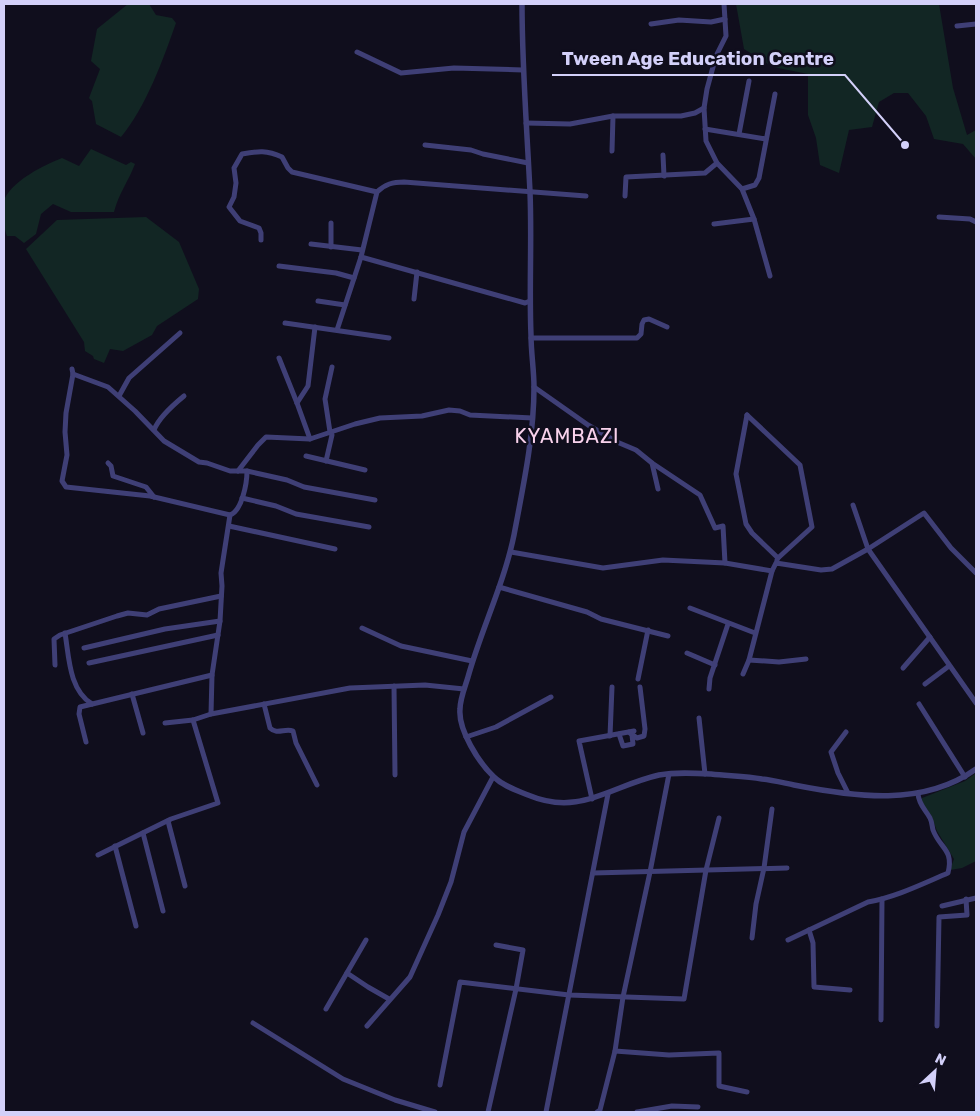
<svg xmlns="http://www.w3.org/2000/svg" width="980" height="1116" viewBox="0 0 980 1116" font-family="Rubik,sans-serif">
<rect width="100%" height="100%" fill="#100e1d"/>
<g fill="#122624">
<path d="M128,4H149L156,15L172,18L176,23C163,60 146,107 121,137L96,124L92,101L89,98L100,69L91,61L97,29Z"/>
<path d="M736,4H939L953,88L967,135L976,130V159L963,144L934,139L926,116L908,93H894L879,102L872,127L849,130L839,173L820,165L816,138L808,115V74L773,67L744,49Z"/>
<path d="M91,149L126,165L131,162L135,164C128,182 119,193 114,212H71L53,204L41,214L36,234L24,243L15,236H7C4,228 0,206 5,198C14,180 44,165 62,158L79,166Z"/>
<path d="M146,217L179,242L199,289L198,299L157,326L152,335L123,351L110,349L104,363L94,359L93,356L85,351L84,342L26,249L57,220Z"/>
<path d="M976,773V861L962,868L950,870L954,859L937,831L931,815L921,802L922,798L965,781Z"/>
</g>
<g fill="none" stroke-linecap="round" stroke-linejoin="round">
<g stroke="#3f3f76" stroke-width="5">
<path d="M724,4L726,36L716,56L707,89L704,108L706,141L717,163L742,189L754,219L770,276"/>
<path d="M651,24L679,20L711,22L725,19"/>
<path d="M957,26L976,24"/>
<path d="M357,52L401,73L454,68L523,70"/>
<path d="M526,123L570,124L613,116H681L695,113L704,108"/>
<path d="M705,129L766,139"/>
<path d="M739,134L749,81"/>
<path d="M425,145L471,150L483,154L528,163"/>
<path d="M612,151L613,116"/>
<path d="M663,155L664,176"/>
<path d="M742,189L755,185L759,178L775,94"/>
<path d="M625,196L626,177L705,173L717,163"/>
<path d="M939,217L970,219L976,222"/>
<path d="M714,224L754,219"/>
<path d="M261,240V233L259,228L240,221L229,207L234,197L236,183L234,168L242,154C258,151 267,150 282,157L288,168L292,172L377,192"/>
<path d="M311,244L362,250"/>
<path d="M331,247V223"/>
<path d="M361,257L525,303L530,301"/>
<path d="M279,266L336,273L354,278"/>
<path d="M414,299L417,272"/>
<path d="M318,301L345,305"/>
<path d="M285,323L389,338"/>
<path d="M337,330L361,257L377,192C385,184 393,182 404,182L586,196"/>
<path d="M531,338H637L641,334L642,324L644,320L649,319L667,327"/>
<path d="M279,358L297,403L310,439"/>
<path d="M72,369L73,374L66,413L65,432L67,455L62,481L66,487L150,496L230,515C242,511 247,483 247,471"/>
<path d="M73,374L108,387L135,411L164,441L199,462L207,463L230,471H247L287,480L304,487L375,500"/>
<path d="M534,387L588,425L617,442L636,450L652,463L700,495L715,528L723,526L725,563"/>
<path d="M119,396L129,378L180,333"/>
<path d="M297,403L308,386L315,327"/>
<path d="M747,415L800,465L812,527L778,558"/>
<path d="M747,415L736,474L746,524L752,533L778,558L777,560"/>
<path d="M154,430C159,417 173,405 184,396"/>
<path d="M306,456L365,470"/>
<path d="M326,461L332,435L330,432L325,399L332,367"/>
<path d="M108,463L111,466L113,476L146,487L154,497"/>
<path d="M652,463L658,489"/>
<path d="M238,471L258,445L266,437L310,439L355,424L380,418L422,416L449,410L460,411L470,415L532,418"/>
<path d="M242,498L276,506L296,514L369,527"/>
<path d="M853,505L868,549L976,703"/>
<path d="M229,526L335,549"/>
<path d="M511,552L603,568L663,560L725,563L772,571"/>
<path d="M499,587L587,612L601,619L668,636"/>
<path d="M690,608L755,633"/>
<path d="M362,628L401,646L472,661"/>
<path d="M65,633C69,657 69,690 92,704"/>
<path d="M84,648L165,629L220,621"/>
<path d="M687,653L715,665"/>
<path d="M749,660L779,662L806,659"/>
<path d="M89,663L218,635"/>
<path d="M55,665L54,639L60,635L117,616L128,613L147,615L159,609L221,596"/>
<path d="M903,668L930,637"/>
<path d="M743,674L749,660L772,571L776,563L821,570L832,569L868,549L924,513L951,548L976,573"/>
<path d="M638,679L648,630"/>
<path d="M925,684L949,666"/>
<path d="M394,686L395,775"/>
<path d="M709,689L710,678L728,624"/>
<path d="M132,694L143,733"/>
<path d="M264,704L270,728C277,735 285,728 293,731L296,743L317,785"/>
<path d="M919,704L965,777"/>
<path d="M211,714L212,675L220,621L222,586L221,573L230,515"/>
<path d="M699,718L705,774"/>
<path d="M165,723L193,720L211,714L350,688L425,685L464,689"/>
<path d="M846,732L831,752L838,773L848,793"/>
<path d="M619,734L623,746L633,744L632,735L629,732L637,738L644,736L645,729L640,687"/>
<path d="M610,736L612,687"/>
<path d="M466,737L496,727L551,697"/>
<path d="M86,742L79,714L80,707L212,675"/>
<path d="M592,799L579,741L634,731"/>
<path d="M168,821L185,886"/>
<path d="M143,833L163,911"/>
<path d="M115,846L136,926"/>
<path d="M98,855L171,819L218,803L193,720"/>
<path d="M593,873L787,868"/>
<path d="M942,906L976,898"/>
<path d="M809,930L813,943L814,987L850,990"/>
<path d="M752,938L756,904L764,868L772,809"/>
<path d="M788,940L868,902C896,897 922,884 948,873C954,849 940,849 933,830C932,826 932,822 930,818C925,809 919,805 918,794"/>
<path d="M347,973L368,987L389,999"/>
<path d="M326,1009L366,940"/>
<path d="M881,1020L882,899"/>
<path d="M253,1023L343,1079L395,1100L435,1112"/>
<path d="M367,1026L410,977L438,915L451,882L464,832L493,777"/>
<path d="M937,1026L939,917L967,915L966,899"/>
<path d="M615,1051L669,1055L719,1053V1086L747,1092"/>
<path d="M440,1085L460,982L569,995L684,999L706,870L719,818"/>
<path d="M488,1112L516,989L523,950L496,945"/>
<path d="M546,1112L608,794"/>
<path d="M597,1112L600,1110L615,1051L623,997L650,872L669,774"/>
<path d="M637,1112L672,1106L698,1107"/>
</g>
<path stroke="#3f3f76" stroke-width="5.5" d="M522,4C522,67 527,129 530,192C532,240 529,288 531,335C531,353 534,370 534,387C534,437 523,487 514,535C504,584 481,630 468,677C465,687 460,699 460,709C458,730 479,763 494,777C503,786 516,790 528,795C580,817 610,786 659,775C676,772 693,773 711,774C728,776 745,776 762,779C773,780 784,783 794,785C855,797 923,807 976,769"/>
</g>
<g text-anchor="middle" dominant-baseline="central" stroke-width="5" stroke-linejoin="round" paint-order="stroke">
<g font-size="20" letter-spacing="1" fill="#f9d2ec" stroke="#100e1d">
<text x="567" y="436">KYAMBAZI</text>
</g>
</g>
<path fill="none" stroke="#d3d0f9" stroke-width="2" d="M905 145L845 75H552"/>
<circle fill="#d3d0f9" stroke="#100e1d" stroke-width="2" cx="905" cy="145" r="5"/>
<g font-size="19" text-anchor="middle" font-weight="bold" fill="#d3d0f9" stroke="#100e1d" stroke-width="5" stroke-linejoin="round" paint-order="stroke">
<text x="698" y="65">Tween Age Education Centre</text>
</g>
<rect width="980" height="1116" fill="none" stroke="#d3d0f9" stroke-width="10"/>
<g transform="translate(935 1071) rotate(26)" stroke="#100e1d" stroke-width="4" paint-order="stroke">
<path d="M0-4L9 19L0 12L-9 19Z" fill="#d3d0f9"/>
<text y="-8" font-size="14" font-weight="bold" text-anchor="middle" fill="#d3d0f9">N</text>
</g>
</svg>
